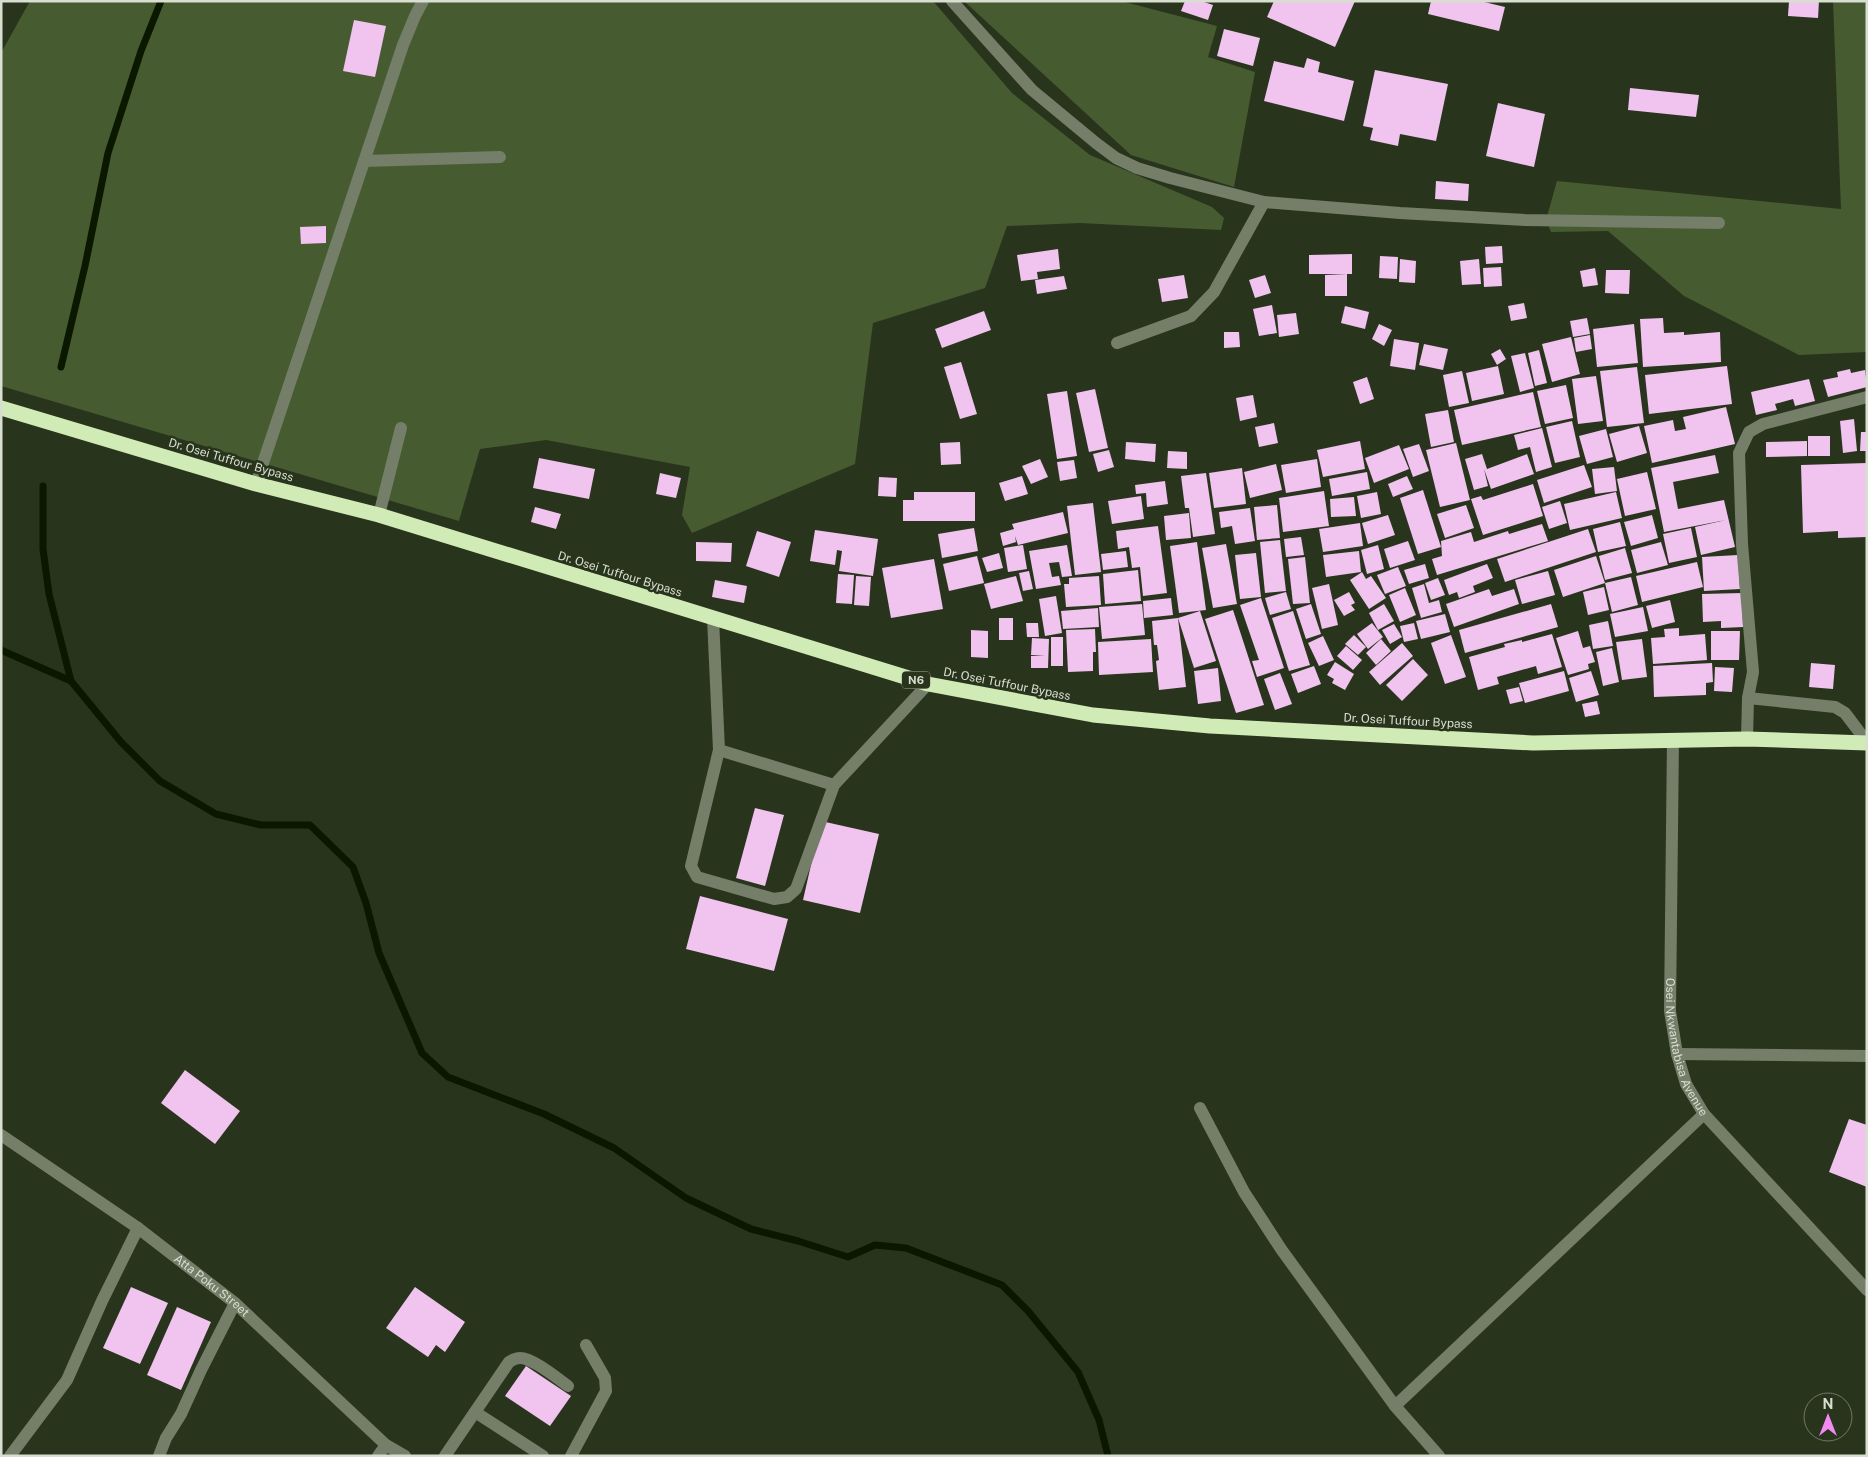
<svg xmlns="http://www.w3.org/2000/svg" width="1868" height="1457" viewBox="0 0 1868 1457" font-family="'Public Sans',sans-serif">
<rect width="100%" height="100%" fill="#29341d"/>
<g fill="#475b30">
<path d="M30,1H933L1012,93L1090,155L1212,207L1224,218L1221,230L1080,223L1007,226L985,288L873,323L855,464L692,533L682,515L690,467L546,440L480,449L459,521L1,386V53Z"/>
<path d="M964,1H1121L1217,26L1208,57L1255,72L1234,187L1131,155Z"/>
<path d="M1833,1H1867V352L1799,355L1684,296L1608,231L1551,232L1546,220L1557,181L1841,209Z"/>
</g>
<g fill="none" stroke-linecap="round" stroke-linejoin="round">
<g stroke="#0b1800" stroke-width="7">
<path d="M61,367L85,266L108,153L141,51L161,1"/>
<path d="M43,486V549L49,594L71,681"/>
<path d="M1,650L71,681L121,742L160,781L216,814L261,825H310L353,867L366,903L379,953L422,1053L448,1077L544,1114L614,1148L686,1198L751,1229L798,1241L848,1257L875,1245L906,1248L1002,1285L1028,1311L1078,1372L1099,1420L1108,1456"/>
</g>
</g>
<g fill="#f0c4ee">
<path d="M1185,1H1201L1213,5L1208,20L1181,11Z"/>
<path d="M1274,1H1355L1335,47L1267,17Z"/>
<path d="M1431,1H1480L1505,7L1499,31L1428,14Z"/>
<path d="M1789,1H1819L1818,18L1788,16Z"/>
<path d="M354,20L386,26L375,77L343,71Z"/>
<path d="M1224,29L1260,38L1253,66L1217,56Z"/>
<path d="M1307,58L1320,62L1318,72L1354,81L1344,121L1264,101L1274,61L1304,68Z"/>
<path d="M1375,70L1448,84L1436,141L1400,134L1398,146L1370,140L1373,128L1363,126Z"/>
<path d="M1630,88L1699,95L1696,117L1628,110Z"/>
<path d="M1498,103L1545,114L1534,167L1486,156Z"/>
<path d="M1436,181L1469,184L1468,201L1435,199Z"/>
<path d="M326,226V243L301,244L300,227Z"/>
<path d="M1502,246L1503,263L1486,264L1485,247Z"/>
<path d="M1058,249L1060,269L1037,272L1038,279L1021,281L1017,255Z"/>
<path d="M1352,254V274H1309V255Z"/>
<path d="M1380,256L1398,257L1397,279L1379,278Z"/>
<path d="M1400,259L1416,261L1415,283L1399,282Z"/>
<path d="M1479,259L1481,284L1462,285L1460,261Z"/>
<path d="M1501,267L1502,286L1484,287L1483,268Z"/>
<path d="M1595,268L1598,285L1583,287L1580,271Z"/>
<path d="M1606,270H1630L1629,294L1605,293Z"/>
<path d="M1347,274V296H1325V275Z"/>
<path d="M1184,275L1188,298L1162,302L1158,279Z"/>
<path d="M1265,275L1271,293L1255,298L1249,280Z"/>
<path d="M1064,276L1067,289L1037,294L1035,280Z"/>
<path d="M1524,303L1527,318L1511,321L1508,306Z"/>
<path d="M1272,305L1277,333L1259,336L1253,309Z"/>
<path d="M1345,306L1369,312L1365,329L1341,323Z"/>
<path d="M984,311L991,330L942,348L935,329Z"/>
<path d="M1296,313L1299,334L1279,337L1277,315Z"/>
<path d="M1587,318L1590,334L1573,337L1570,321Z"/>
<path d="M1663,318L1664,333L1684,332V335L1720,332L1721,362L1643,367L1640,319Z"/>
<path d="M1379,324L1392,330L1384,346L1372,339Z"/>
<path d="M1634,324L1638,363L1597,367L1593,329Z"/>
<path d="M1224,332H1239L1240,347L1224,348Z"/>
<path d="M1590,335L1592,349L1576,352L1574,338Z"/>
<path d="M1571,337L1580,374L1552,382L1542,344Z"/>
<path d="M1394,339L1419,343L1415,370L1390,366Z"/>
<path d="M1424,344L1448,349L1443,370L1419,365Z"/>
<path d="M1500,349L1506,359L1497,365L1491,354Z"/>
<path d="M1539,350L1547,383L1535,386L1528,353Z"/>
<path d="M1525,353L1534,388L1520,392L1511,356Z"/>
<path d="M961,362L977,414L960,419L944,367Z"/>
<path d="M1498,366L1504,394L1472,401L1466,373Z"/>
<path d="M1727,366L1732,404L1649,414L1645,375Z"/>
<path d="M1637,367L1644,423L1607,427L1600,371Z"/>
<path d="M1850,369L1851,373L1865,370L1867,387L1828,397L1823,380L1838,377L1837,372Z"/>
<path d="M1462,371L1469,403L1449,407L1443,375Z"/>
<path d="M1596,376L1603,421L1578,424L1572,379Z"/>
<path d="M1367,377L1374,399L1360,404L1353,382Z"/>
<path d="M1809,379L1815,401L1795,406L1793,399L1775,404L1777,410L1756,415L1751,392Z"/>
<path d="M1566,385L1573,418L1545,424L1537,391Z"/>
<path d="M1095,389L1108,448L1089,452L1076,393Z"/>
<path d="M1067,391L1077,456L1057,459L1047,394Z"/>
<path d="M1533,392L1541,427L1462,445L1454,410Z"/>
<path d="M1253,395L1257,417L1240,421L1236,398Z"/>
<path d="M1726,407L1735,444L1652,463L1644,426L1673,420L1675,431L1686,429L1683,417Z"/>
<path d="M1448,410L1454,442L1431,447L1425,414Z"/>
<path d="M1854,419L1857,451L1843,453L1840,421Z"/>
<path d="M1572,421L1580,457L1555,463L1546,427Z"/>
<path d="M1274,423L1278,443L1259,447L1255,427Z"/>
<path d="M1639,426L1647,453L1617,462L1609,434Z"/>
<path d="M1542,428L1552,467L1536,472L1530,447L1518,450L1514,435Z"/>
<path d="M1606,429L1613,457L1587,464L1579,436Z"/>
<path d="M1861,432H1867V451H1860Z"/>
<rect x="1808" y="436" width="22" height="20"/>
<path d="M1360,441L1365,469L1323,477L1317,450Z"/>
<path d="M1807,441V456L1766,457V442Z"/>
<path d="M960,442L961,464L941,465L940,443Z"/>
<path d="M1126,442L1156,444L1155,462L1125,459Z"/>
<path d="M1456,443L1470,500L1440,507L1426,450Z"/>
<path d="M1419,444L1429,471L1413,477L1403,449Z"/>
<path d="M1399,445L1409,469L1374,483L1365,458Z"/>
<path d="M1109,450L1114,467L1098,472L1093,454Z"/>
<path d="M1168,451L1187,452V469L1167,468Z"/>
<path d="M1482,454L1487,469L1527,454L1534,474L1491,489L1484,469L1488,486L1474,490L1465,459Z"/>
<path d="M1715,455L1719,473L1673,482L1678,509L1724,500L1735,547L1701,555L1695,527L1726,520L1664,532L1651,468Z"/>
<path d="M539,458L595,469L589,499L533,488Z"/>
<path d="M1040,459L1048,477L1031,484L1022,466Z"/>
<path d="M1317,459L1321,487L1286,493L1281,465Z"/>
<path d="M1074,460L1077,478L1060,481L1057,462Z"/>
<path d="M1867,463V537L1838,538V531L1803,533L1801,465Z"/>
<path d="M1276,464L1282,490L1250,498L1244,472Z"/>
<path d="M1584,465L1592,487L1544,503L1537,480Z"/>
<path d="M1614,467L1617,491L1595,494L1592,469Z"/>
<path d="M1242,468L1246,504L1214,508L1209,473Z"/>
<path d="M1367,472L1370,489L1332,496L1329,479Z"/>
<path d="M1647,472L1656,509L1625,516L1617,479Z"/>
<path d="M660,473L681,478L676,498L656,494Z"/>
<path d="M1206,473L1215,534L1193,537L1189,508H1185L1181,476Z"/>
<path d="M1022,476L1028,494L1005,501L999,483Z"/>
<path d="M1407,476L1413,489L1393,497L1388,484Z"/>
<path d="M879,477L897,478L896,497L878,496Z"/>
<path d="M1165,481L1168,504L1147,507L1146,493L1136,494L1135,485Z"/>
<path d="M1533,484L1543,516L1483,535L1471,499L1481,496L1483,500Z"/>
<path d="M1423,490L1441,547L1418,554L1400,498Z"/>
<path d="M1324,491L1329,526L1283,532L1279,498Z"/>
<path d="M914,492H975V521H903V500H914Z"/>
<path d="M1377,492L1381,514L1361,518L1357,496Z"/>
<path d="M1616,492L1622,518L1570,530L1564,504Z"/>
<path d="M1141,496L1144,519L1112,524L1108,501Z"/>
<path d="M1354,497L1356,516L1331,517L1330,499Z"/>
<path d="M1560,501L1567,523L1549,529L1542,507Z"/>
<path d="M1093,503L1101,572L1075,575L1067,506Z"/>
<path d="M1277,505L1280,538L1257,540L1254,507Z"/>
<path d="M1466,505L1474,528L1445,538L1437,514Z"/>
<path d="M535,507L561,514L556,529L531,522Z"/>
<path d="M1250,508L1255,541L1235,544L1232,526L1221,528L1219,512Z"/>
<path d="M1063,512L1068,533L1018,545L1015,536L1016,542L1003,546L1000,533L1014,529L1012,524Z"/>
<path d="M1189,513L1191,538L1166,540L1164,516Z"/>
<path d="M1388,515L1395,535L1368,544L1362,523Z"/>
<path d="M1652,515L1658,538L1631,546L1624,522Z"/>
<path d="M1620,522L1626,546L1598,552L1593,529Z"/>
<path d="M1360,523L1363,546L1323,552L1319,529Z"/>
<path d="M1542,524L1548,541L1437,575L1432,559L1442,556L1441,541L1471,532L1474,542L1508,531L1509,534Z"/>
<path d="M1158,526L1167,593L1143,596L1140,567L1132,568L1129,547L1118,549L1116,531Z"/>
<path d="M974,528L978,551L942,558L938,534Z"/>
<path d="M1691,528L1697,557L1669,563L1663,534Z"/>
<path d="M1588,529L1596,552L1505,582L1497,559Z"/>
<path d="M815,530L878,539L873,576L839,571L842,551L837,550L835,565L810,561Z"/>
<path d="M757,531L791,542L779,577L746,566Z"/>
<path d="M1301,537L1304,555L1286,557L1284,539Z"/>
<path d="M1280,540L1286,591L1265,593L1260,542Z"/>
<path d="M1408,541L1415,560L1390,568L1384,549Z"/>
<path d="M696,542L732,543L731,562L696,561Z"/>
<path d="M1197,542L1206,610L1179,613L1170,546Z"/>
<path d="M1661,542L1668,565L1637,573L1631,550Z"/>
<path d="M1226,544L1237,604L1213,608L1202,548Z"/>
<path d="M1023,545L1027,569L1008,572L1004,548Z"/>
<path d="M1067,545L1072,576L1062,577L1059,562L1049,563L1052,577L1059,576L1061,585L1036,589L1029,551Z"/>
<path d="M1378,545L1384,569L1367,574L1361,550Z"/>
<path d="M1625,548L1632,573L1605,580L1599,556Z"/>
<path d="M1126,551L1128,567L1103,570L1101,554Z"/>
<path d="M1359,551L1361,572L1326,577L1323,555Z"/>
<path d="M999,553L1003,568L987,572L982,558Z"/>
<path d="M1256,553L1261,597L1240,599L1235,555Z"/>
<path d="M1738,555L1740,589L1704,591L1702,557Z"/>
<path d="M977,556L984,583L949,591L943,564Z"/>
<path d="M1596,556L1605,583L1563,597L1554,570Z"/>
<path d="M1305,557L1310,603L1293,604L1288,559Z"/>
<path d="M934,559L943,609L891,618L882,568Z"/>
<path d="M1697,562L1703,587L1642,602L1636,576Z"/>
<path d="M1425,564L1429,578L1409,584L1404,570Z"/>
<path d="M1487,564L1493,578L1473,586L1475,592L1459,598L1457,592L1449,595L1444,580Z"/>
<path d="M1398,567L1406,586L1385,594L1377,575Z"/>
<path d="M1138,570L1141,601L1105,604L1103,574Z"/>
<path d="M1029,571L1033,589L1023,591L1019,573Z"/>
<path d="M1548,571L1555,595L1522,604L1515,580Z"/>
<path d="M1362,572L1366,579L1371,576L1386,598L1369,609L1350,580Z"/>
<path d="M838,574L854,575L852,604L836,603Z"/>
<path d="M856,576L871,577L869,606L854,605Z"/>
<path d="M1016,576L1023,601L991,609L984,584Z"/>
<path d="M1099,576L1101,605L1066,607L1064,584H1069V578Z"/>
<path d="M1631,577L1638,605L1612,612L1605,583Z"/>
<path d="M1438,578L1445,595L1431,600L1425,583Z"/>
<path d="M715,580L747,586L744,603L712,597Z"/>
<path d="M1329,584L1338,625L1322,629L1312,588Z"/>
<path d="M1424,584L1429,603L1439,600L1442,612L1421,618L1412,588Z"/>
<path d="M1604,587L1609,610L1588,615L1583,592Z"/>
<path d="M1405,588L1416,615L1400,622L1389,595Z"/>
<path d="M1489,589L1492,596L1514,589L1519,604L1454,627L1446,604Z"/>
<path d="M1286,592L1291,609L1270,615L1265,598Z"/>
<path d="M1349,592L1355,603L1351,605L1355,610L1344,616L1334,600Z"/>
<path d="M1742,593L1743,627L1721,628V621L1703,622L1702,594Z"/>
<path d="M1056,596L1062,633L1045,636L1039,599Z"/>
<path d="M1171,598L1173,615L1144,618L1143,601Z"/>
<path d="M1261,598L1284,668L1257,677L1252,661L1259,660L1240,605Z"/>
<path d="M1670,600L1675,622L1652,628L1646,606Z"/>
<path d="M1142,604L1145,635L1102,639L1099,607Z"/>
<path d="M1311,604L1321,634L1306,639L1296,609Z"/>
<path d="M1384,604L1394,621L1378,630L1369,613Z"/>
<path d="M1551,604L1558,627L1465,653L1459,630Z"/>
<path d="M1643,607L1648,631L1615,637L1610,614Z"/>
<path d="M1098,608L1099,627L1063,629L1061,611Z"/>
<path d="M1233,610L1264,705L1236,713L1205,619Z"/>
<path d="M1200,611L1216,661L1194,668L1178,618Z"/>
<path d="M1293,611L1310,665L1289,671L1272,618Z"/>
<path d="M1445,614L1450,632L1421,639L1416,621Z"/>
<rect x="999" y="618" width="14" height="22"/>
<path d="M1178,618L1186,687L1159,690L1156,661L1159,660L1157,645H1154L1152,621Z"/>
<path d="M1608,621L1613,646L1593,649L1589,625Z"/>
<path d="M1026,623H1038L1039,637H1027Z"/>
<path d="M1372,623L1383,637L1368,649L1357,634Z"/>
<path d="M1414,623L1418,639L1404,642L1400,626Z"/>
<path d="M1394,624L1402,637L1390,644L1382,630Z"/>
<path d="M1679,628V636L1705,634L1707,660L1653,664L1651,638L1665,637L1664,629Z"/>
<path d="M1095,629L1096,652H1093V671L1068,672L1066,630Z"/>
<path d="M971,630L988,631V658L971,657Z"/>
<path d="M1578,631L1583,648L1590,646L1595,662L1588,664L1589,669L1568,675L1556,638Z"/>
<path d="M1711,631H1740L1739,660H1711Z"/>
<path d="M1552,634L1562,667L1538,674L1536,666L1497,677L1499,684L1478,690L1469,657L1505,647L1504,644L1522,640V642Z"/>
<path d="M1354,635L1366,647L1358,655L1345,644Z"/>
<path d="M1451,635L1466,677L1445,684L1431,643Z"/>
<path d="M1323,636L1334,660L1319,666L1308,643Z"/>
<rect x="1051" y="637" width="12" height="29"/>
<path d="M1032,638L1049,639L1048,668H1031V656H1045L1031,655Z"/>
<path d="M1151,639L1153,672L1099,675L1098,642Z"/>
<path d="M1381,639L1391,651L1376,665L1366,653Z"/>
<path d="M1642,639L1647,677L1622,680L1616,642Z"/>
<path d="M1402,643L1413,656L1380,685L1369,672Z"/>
<path d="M1346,646L1362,660L1353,670L1337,656Z"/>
<path d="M1612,648L1619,682L1603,686L1596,652Z"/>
<path d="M1413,659L1428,675L1402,701L1386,685Z"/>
<path d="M1335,662L1354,674L1345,690L1332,683L1334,679L1327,675Z"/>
<path d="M1712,663L1713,682L1706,683V695L1654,697L1653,666Z"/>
<path d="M1811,663L1835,665L1833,689L1809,687Z"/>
<path d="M1314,666L1321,684L1298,693L1291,674Z"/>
<path d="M1715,667L1734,668L1732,692L1714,691Z"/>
<path d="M1218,668L1221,701L1198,704L1194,671Z"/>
<path d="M1564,671L1569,691L1525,703L1519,683Z"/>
<path d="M1591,671L1599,695L1576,702L1569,678Z"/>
<path d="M1280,673L1292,704L1275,710L1264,679Z"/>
<path d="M1519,687L1523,701L1510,704L1506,690Z"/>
<path d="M1597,701L1600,714L1585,717L1582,704Z"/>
<path d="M755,808L784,815L765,886L736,878Z"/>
<path d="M821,821L879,834L860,913L803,900Z"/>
<path d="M700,896L788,919L774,971L686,949Z"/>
<path d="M185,1070L240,1111L215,1144L161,1103Z"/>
<path d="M1849,1119L1867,1125V1187L1829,1172Z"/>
<path d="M131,1287L168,1303L140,1364L103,1348Z"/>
<path d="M415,1287L465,1322L445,1352L436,1345L428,1357L386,1328Z"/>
<path d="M177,1307L211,1322L181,1390L147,1375Z"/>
<path d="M526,1366L571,1396L550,1426L505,1396Z"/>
</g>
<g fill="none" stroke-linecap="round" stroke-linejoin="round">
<g stroke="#747e69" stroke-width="12">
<path d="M952,1L1032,90L1096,143L1116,158L1137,168L1170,178L1264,202L1400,213L1525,220L1719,223"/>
<path d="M364,161L500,157"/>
<path d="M1117,343L1191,316L1214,292L1264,202"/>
<path d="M256,484L403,45L415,16L423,1"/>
<path d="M379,515L401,428"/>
<path d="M713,618L719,750L834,785L928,684"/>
<path d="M1748,698L1835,707L1845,713L1867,742"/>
<path id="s1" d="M1673,739L1670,1011L1677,1054L1686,1084L1704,1114L1867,1290"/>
<path d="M1747,739L1748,698L1753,672L1742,544L1739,453L1749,432L1763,424L1867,397"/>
<path d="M719,750L691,866L697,877L774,899L787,897L796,889L834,785"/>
<path d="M1677,1054L1867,1056"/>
<path d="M1200,1108L1244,1192L1281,1249L1395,1406L1439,1456"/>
<path id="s2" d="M1,1135L138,1228L235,1303L386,1445L405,1456"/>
<path d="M1395,1406L1704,1114"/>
<path d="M475,1412L543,1456"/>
<path d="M10,1456L67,1380L102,1301L138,1228"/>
<path d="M159,1456L166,1438L181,1414L201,1370L235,1303"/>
<path d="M378,1456L386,1445"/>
<path d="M445,1456L509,1362C512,1360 516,1358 520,1358C533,1358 557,1378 568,1386"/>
<path d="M571,1456L606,1391L605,1378L586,1345"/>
</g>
<path stroke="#d1ebb7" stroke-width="15" d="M1,408L256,484L379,515L928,684L1093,715L1210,726L1533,743L1747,739L1867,743"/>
</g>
<g text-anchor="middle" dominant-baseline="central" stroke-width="5" stroke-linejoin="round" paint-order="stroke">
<rect fill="#29341d" stroke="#a4ac9b" stroke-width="1" x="902" y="671.5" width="28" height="17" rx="4"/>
<g font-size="11" font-weight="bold" fill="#d8dfd1">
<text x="916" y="680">N6</text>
</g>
<g font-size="12" fill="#d8dfd1" stroke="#29341d">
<text transform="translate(231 460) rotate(16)">Dr. Osei Tuffour Bypass</text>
<text transform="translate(620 574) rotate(17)">Dr. Osei Tuffour Bypass</text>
<text transform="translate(1007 684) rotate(11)">Dr. Osei Tuffour Bypass</text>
<text transform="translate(1408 721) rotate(3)">Dr. Osei Tuffour Bypass</text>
<text stroke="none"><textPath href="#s1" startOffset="311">Osei Nkwantabisa Avenue</textPath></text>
<text stroke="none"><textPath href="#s2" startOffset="259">Atta Poku Street</textPath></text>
</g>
</g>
<rect width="1868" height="1457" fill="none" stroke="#d8dfd1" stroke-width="5"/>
<g transform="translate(1828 1417)"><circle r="24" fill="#29341d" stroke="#6f7865"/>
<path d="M0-4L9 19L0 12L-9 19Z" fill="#f38af1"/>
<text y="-8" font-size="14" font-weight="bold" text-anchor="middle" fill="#d8dfd1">N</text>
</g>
</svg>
